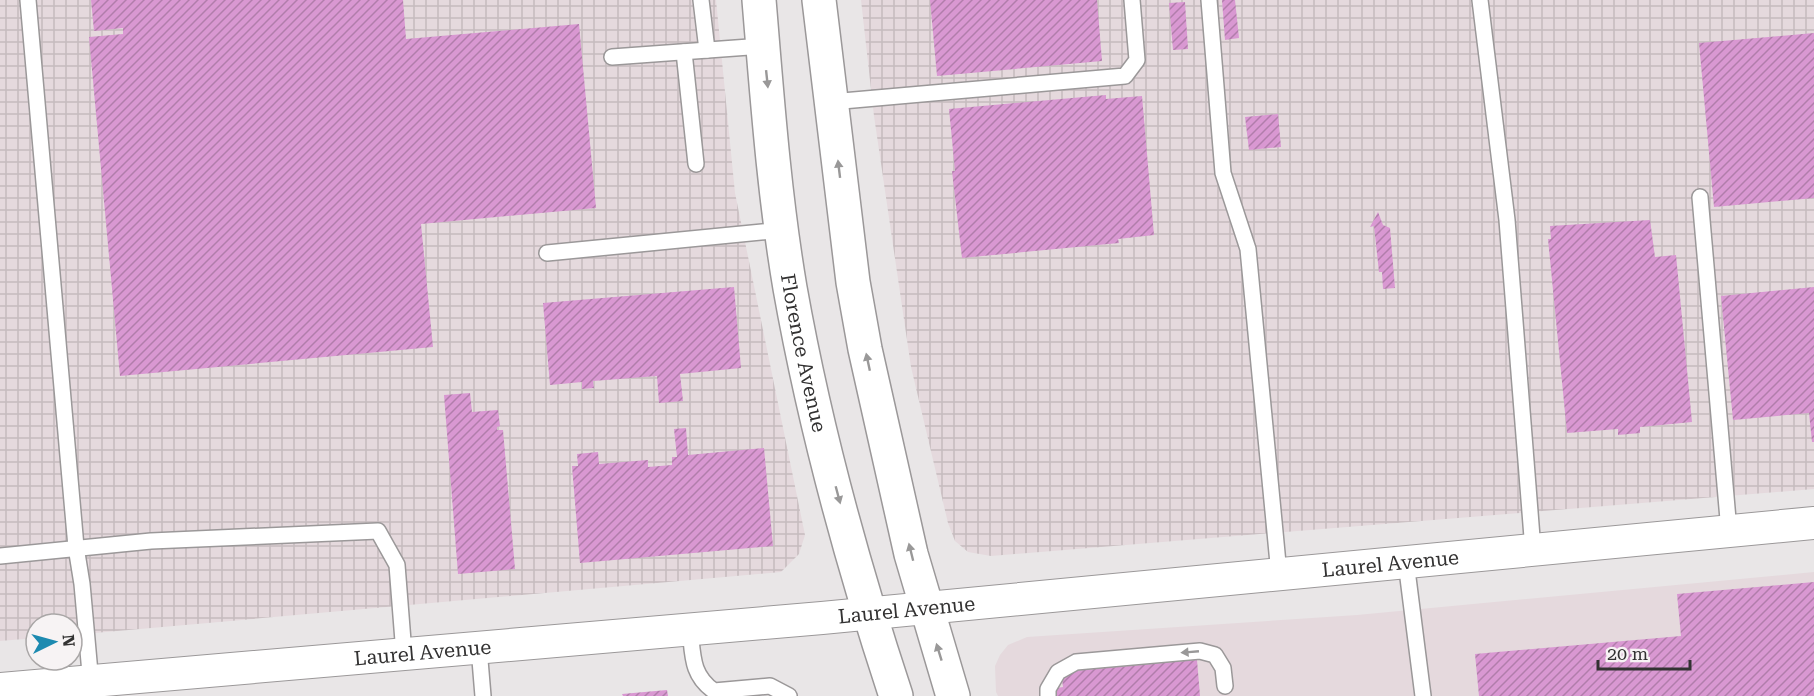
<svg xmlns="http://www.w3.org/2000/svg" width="1814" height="696" viewBox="0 0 1814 696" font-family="'Roboto Serif',serif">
<defs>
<pattern id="industrial-grid" width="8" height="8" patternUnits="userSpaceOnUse" patternTransform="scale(1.5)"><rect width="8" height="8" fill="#e5d9dd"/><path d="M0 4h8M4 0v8" fill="none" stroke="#c5bbbe"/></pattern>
<pattern id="building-hatch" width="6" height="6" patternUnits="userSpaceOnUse" patternTransform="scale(1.5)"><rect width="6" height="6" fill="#d998d2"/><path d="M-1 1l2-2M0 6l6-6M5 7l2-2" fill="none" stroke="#b17dab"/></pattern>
</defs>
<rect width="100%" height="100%" fill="#e9e6e7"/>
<path fill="#e5d9dd" d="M1814,572V696H998L996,692L995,666L1000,655L1008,645L1027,637L1357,615Z"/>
<g fill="url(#industrial-grid)">
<path d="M0,0H716L735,193L805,535L799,554L781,572L72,635V624H36V638L0,641Z"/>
<path d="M861,0H1814V489L991,556L968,552L955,541L948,523L911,367L874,116Z"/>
</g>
<g fill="url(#building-hatch)">
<path d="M91,0H403L406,39L579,24L596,208L421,224L433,347L120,376L89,37L123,34V28L94,31Z"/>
<path d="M930,0H1097L1102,61L937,76Z"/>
<path d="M1222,0H1235L1239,38L1225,40Z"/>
<path d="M1185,2L1188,49L1173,50L1169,3Z"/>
<path d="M1814,33V198L1714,207L1699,43Z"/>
<path d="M1106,95V99L1142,96L1154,235L1118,239L1119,243L962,258L952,171H955L949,109Z"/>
<path d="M1278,114L1281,147L1249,150L1245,117Z"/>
<path d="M1378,212L1383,225L1390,228L1395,288L1383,289L1382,272H1379L1374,226L1370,227Z"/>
<path d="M1650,220L1655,257L1676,255L1692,422L1640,427V433L1618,435V429L1567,433L1548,239H1551L1550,226Z"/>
<path d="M734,287L741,368L680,374L683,401L659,403L657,376L593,381L594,388L582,389V382L550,385L543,303Z"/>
<path d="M1814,287V442H1812L1809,413L1733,420L1721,296Z"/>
<path d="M470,393L472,412L498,410L500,426L497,427V430H503L515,569L458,574L444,395Z"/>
<path d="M686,428L688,455L764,448L773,546L580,563L572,466H578L577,454L598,452L599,464L648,460V467L672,465V457H677L674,429Z"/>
<path d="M1814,582V696H1479L1475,654L1681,636L1677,594Z"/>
<path d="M1197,660L1200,696H1057V688L1063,687L1061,672Z"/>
<path d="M667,690L668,696H623L622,694Z"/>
</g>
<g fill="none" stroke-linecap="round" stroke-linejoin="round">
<defs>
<g id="lane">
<path d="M28,0L76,547L82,584L91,684"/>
<path d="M701,0L707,50"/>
<path d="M1209,0L1223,173L1248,249L1279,574"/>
<path d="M1480,0L1507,220L1533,550"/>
<path d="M684,52L696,164"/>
<path d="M612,57L763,46"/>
<path d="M831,102L1125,76L1137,60L1132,0"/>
<path d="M1700,197L1729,531"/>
<path d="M547,253L782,230"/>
<path d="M0,556L151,541L378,531L397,565L404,654"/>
<path d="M1406,562L1423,696"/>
<path d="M690,629C693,655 691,675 714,691L770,686L789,696"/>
<path d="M479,648L483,696"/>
<path d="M1048,696V689L1058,672L1076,662L1200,651L1215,655L1223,668L1225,686"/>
</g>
<g id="street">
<path id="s1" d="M0,689L822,618L1814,523"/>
</g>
<g id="secondary">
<path id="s2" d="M759,0C767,96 774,194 790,288C814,423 853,566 896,696"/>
<path d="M819,0L853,282L865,349L911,554L953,696"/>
</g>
</defs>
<use href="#lane" stroke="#9b9899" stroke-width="18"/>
<use href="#street" stroke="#9b9899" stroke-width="34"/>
<use href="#secondary" stroke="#9b9899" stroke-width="36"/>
<use href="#lane" stroke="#fff" stroke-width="15"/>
<use href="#street" stroke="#fff" stroke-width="32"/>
<use href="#secondary" stroke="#fff" stroke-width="33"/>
</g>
<defs><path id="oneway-solid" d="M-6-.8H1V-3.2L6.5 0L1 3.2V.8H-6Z" transform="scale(1.5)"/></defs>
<g fill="#999898">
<use href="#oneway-solid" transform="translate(767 79) rotate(84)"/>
<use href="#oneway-solid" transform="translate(839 169) rotate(-97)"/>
<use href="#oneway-solid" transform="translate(868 362) rotate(-102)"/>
<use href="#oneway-solid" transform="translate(838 495) rotate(75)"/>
<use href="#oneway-solid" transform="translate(911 552) rotate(-104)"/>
<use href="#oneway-solid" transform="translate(939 652) rotate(-107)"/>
<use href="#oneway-solid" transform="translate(1190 652) rotate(175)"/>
</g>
<g text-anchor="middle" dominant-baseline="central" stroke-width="6" stroke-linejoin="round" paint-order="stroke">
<g font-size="20" fill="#333232" stroke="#f7f3f4">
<text stroke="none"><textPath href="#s2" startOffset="356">Florence Avenue</textPath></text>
<text stroke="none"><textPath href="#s1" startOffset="1396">Laurel Avenue</textPath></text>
<text stroke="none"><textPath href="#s1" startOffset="910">Laurel Avenue</textPath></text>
<text stroke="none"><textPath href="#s1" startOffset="424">Laurel Avenue</textPath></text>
</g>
</g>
<g transform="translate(54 642) rotate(85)"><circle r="28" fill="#f7f3f4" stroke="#a9a6a6" stroke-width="1.5"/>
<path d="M0-4.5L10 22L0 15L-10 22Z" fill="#1d8ab0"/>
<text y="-9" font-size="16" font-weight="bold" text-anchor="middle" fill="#333232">N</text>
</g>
<path d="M1598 660v9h92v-9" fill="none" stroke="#333232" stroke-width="3"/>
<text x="1607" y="660" font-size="18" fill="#333232" stroke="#f7f3f4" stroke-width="4.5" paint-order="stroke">20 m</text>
</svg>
